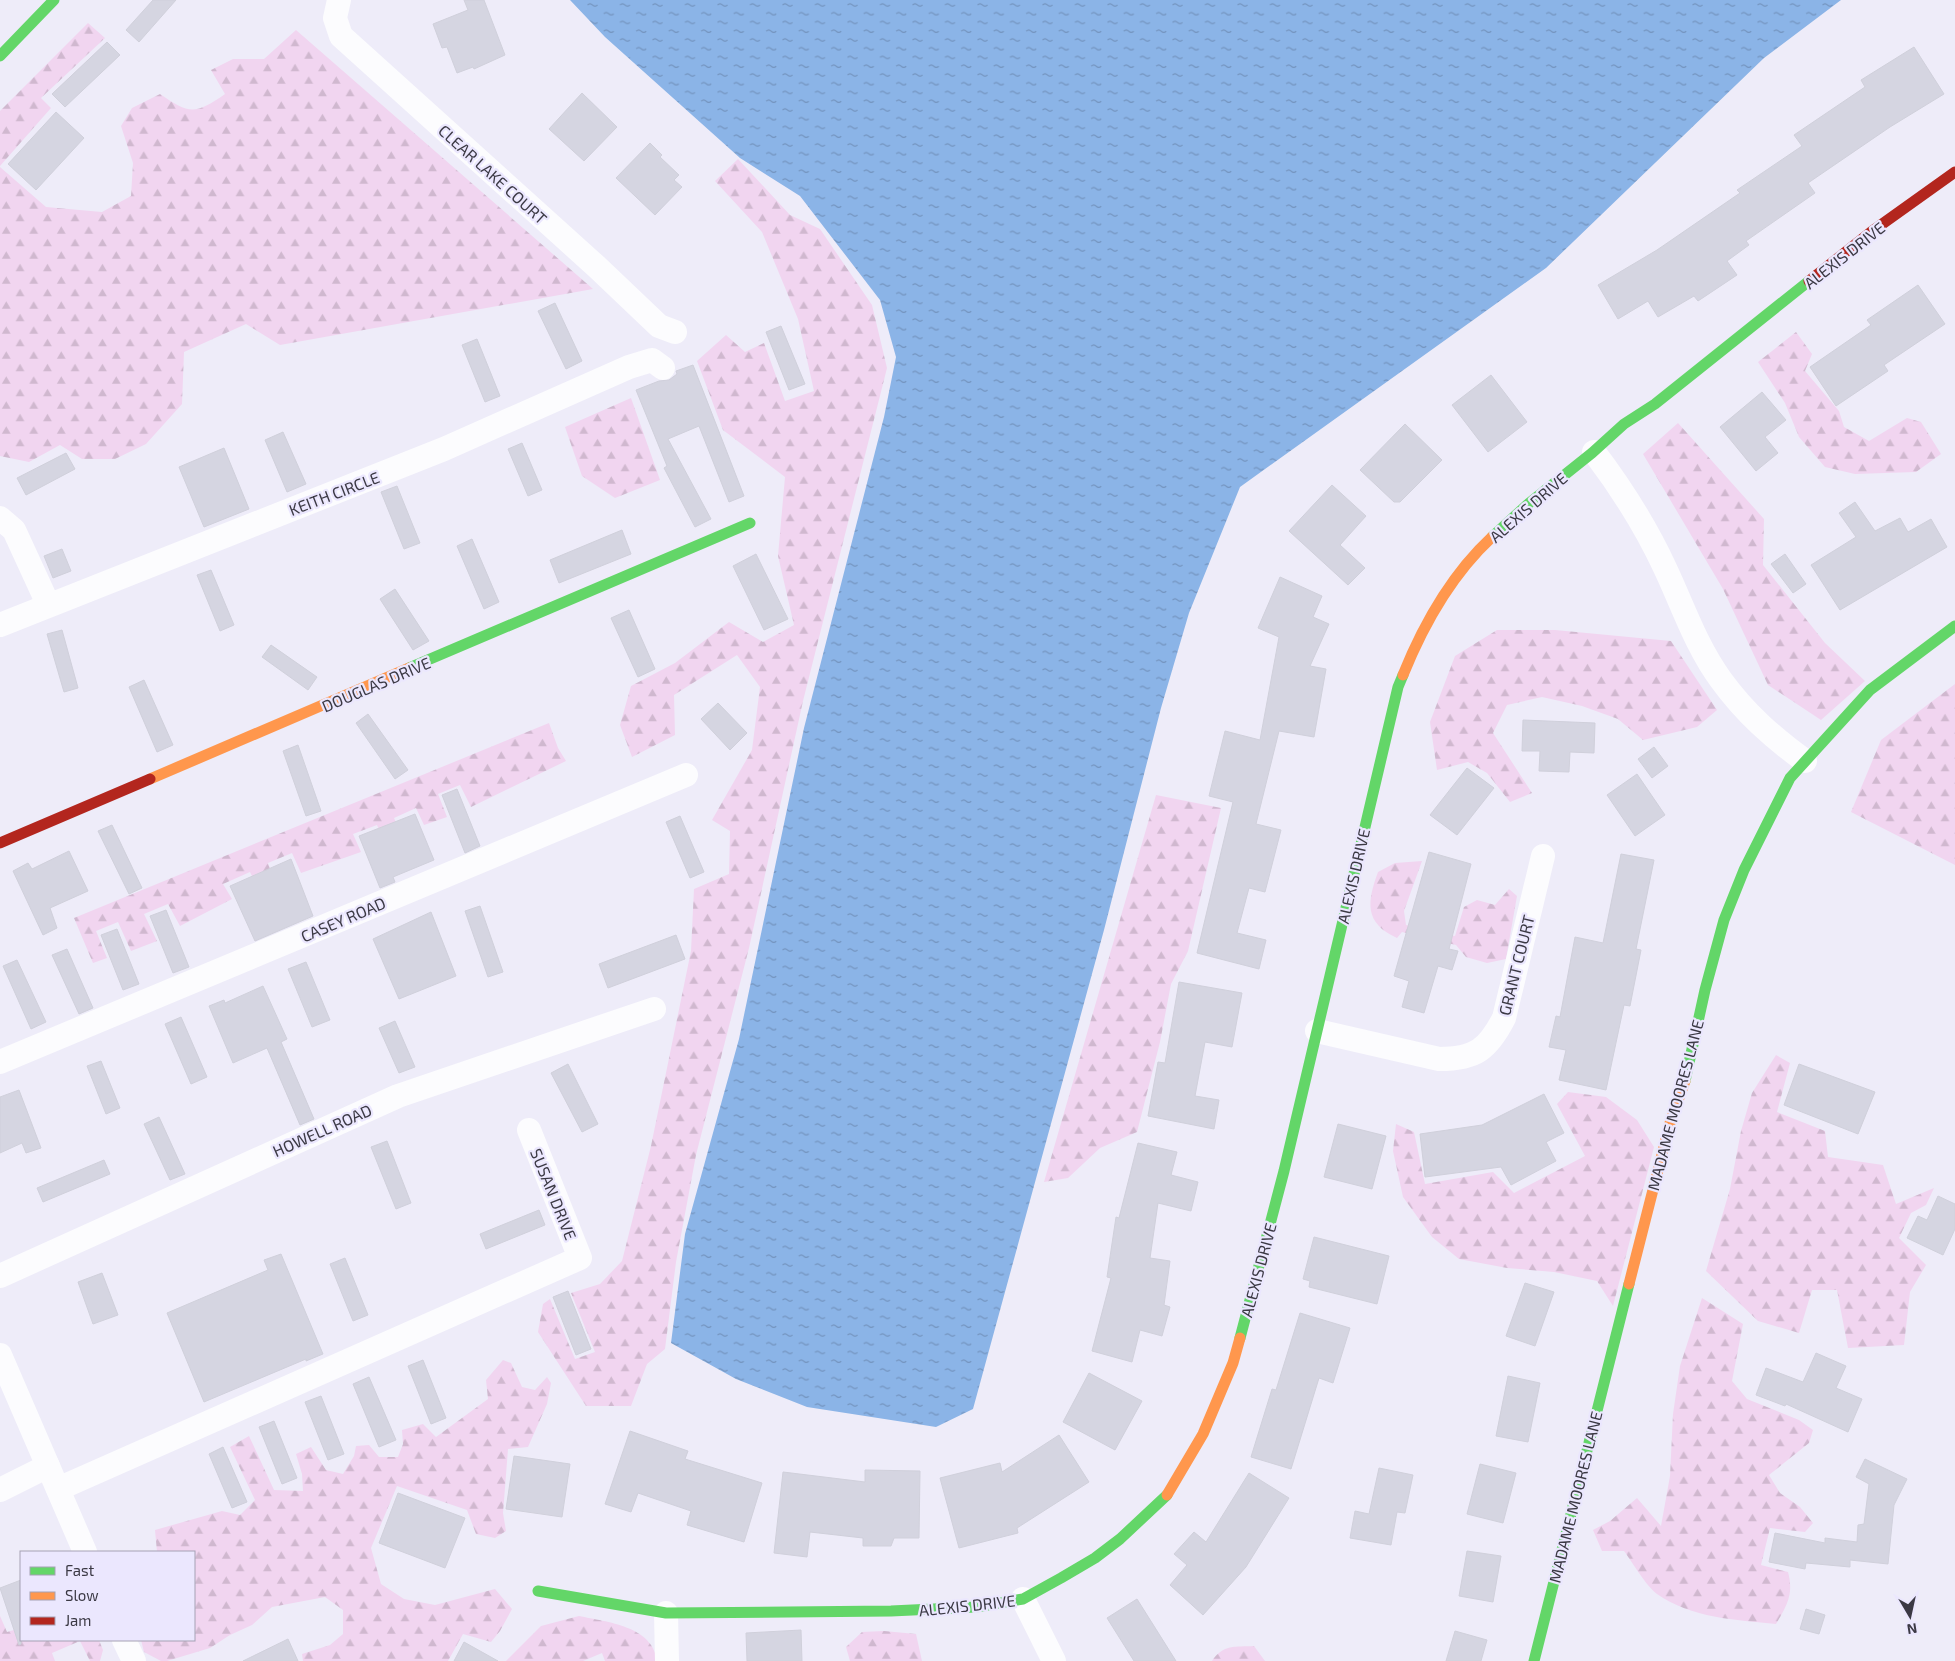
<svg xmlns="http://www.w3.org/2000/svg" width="1955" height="1661" viewBox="0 0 1955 1661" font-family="'Exo 2',sans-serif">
<defs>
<pattern id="forest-firs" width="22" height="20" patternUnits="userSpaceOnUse" patternTransform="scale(1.25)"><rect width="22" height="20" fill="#f1d5f0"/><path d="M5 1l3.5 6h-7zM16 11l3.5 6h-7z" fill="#d0b8cf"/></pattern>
<pattern id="water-ripples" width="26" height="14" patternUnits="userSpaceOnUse" patternTransform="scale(1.25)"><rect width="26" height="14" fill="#8bb4e7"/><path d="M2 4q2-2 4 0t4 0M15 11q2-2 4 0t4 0" fill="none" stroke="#7393bd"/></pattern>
</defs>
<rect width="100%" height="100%" fill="#eeecf9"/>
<g fill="url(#forest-firs)">
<path d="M88,23L105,38L41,98L51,108L0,166V111Z"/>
<path d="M296,30L593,289L280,345L246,324L184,352L182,404L146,444L115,459H82L60,445L29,462L0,456V167L46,207L102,212L131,196L133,163L121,126L132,108L160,94C189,114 195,115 225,94L211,70L233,59H264Z"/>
<path d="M738,159L790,215L820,229L872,305L887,368L803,701L749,948L696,1155L676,1262L665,1349L647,1364L631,1406H586L538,1332L543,1304L550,1299L575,1359L595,1352L571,1293L600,1284L622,1261L651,1146L691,951L694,889L729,874L730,831L712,820L752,750L760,687L737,655L674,695L675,735L632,757L620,725L631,686L675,663L729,622L763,642L794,625L778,556L785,477L723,430L697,361L726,335L745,352L764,343L785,401L814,391L798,319L762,232L715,181Z"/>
<path d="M1796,332L1812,354L1805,371L1839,411L1844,427L1869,441L1907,418L1921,422L1941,454L1916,472L1855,474L1825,467L1799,437L1785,403L1758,362Z"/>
<path d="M631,398L660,480L615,498L582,476L565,427Z"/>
<path d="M1678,423L1764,519L1763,565L1825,643L1865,681L1821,720L1768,685L1723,589L1643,454Z"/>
<path d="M1497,630H1555L1671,641L1717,710L1697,727L1643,740L1618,719L1582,706L1542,697L1507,705L1493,733L1532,793L1510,802L1487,773L1468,762L1437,770L1430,722L1455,656Z"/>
<path d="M1955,684V865L1851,812L1881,740Z"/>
<path d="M549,723L558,748L566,761L471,807L460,785L438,794L447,817L424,825L416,808L394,818L401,833L384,841L377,825L353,834L361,852L301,873L292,853L268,863L275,882L258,889L250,872L223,884L232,899L180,926L168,904L144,914L157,941L131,951L118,922L96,931L107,958L93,963L74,918Z"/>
<path d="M1156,795L1221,808L1188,951L1171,984L1160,1042L1137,1132L1100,1148L1068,1178L1044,1182Z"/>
<path d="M1422,861L1404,911L1406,925L1455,936L1464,907L1477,900L1495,905L1509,889L1517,896L1506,959L1487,963L1466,957L1456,945L1402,932L1397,938C1364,923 1367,902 1378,872L1395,863Z"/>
<path d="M1776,1055L1790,1063L1777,1112L1825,1131L1828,1157L1883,1165L1896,1204L1934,1188L1926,1205L1911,1213L1899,1238L1926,1265L1910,1292L1904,1345L1848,1348L1837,1290H1812L1799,1333L1758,1321L1706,1271L1730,1189L1741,1131L1752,1093Z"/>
<path d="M1568,1092L1606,1097L1637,1120L1654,1147L1613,1306L1597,1281L1554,1272L1507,1268L1459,1259L1432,1237L1403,1197L1393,1151L1396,1124L1414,1132L1425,1184L1493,1172L1514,1193L1585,1156L1557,1104Z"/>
<path d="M1702,1298L1743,1324L1732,1381L1747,1399L1799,1420L1813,1430L1809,1443L1769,1475L1780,1493L1800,1507L1813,1523L1805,1532L1770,1528L1761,1565L1788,1572C1794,1594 1787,1605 1776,1624C1736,1620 1691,1618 1657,1594C1646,1586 1633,1563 1624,1551H1602L1593,1530L1610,1521L1637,1498L1661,1526L1670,1476L1673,1414L1680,1366Z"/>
<path d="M503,1360L511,1363L522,1387L535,1390L547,1377L551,1383L547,1404L528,1447L508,1449L503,1513L506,1531L495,1538L476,1534L467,1510L397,1486L371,1548L381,1584L404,1599L435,1605L495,1589L512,1609L500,1631L491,1642L463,1634L448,1661H303L302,1654L330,1645L343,1634V1610L325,1597L272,1607L252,1625L230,1635L210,1648L167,1661H161L144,1652L141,1640H194V1552H157L155,1530L222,1511L240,1515L255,1500L230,1447L249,1436L274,1490L303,1491L302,1474L296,1454L311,1447L326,1470L343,1474L354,1456L356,1446L369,1445L379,1457H398L403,1444L402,1430L423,1424L436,1437L488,1399L486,1380Z"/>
<path d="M0,1616L7,1632L21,1628V1640H99L103,1650L100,1661H90L80,1641L52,1653L55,1661H0Z"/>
<path d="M579,1616C607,1622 653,1626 657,1661H605L602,1653L583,1661H506L541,1626Z"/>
<path d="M884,1631L916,1634L922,1661H850L846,1647L862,1632Z"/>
<path d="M1254,1646L1265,1661H1212C1223,1644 1235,1647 1254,1646Z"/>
</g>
<path fill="url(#water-ripples)" d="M570,0H1841L1764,58L1546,268L1240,487L1189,613L1161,708L1104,930L973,1409L936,1427L807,1407L736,1379L671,1343L685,1234L739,1039L804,728L884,417L896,357L880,300L800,196L740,158L605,37Z"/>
<g fill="#d5d5e1" stroke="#d0d0db">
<path d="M153,0H176L139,42L126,30Z"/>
<path d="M464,0H484L505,55L474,69L473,67L457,73L447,47L442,48L433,24L468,10Z"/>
<path d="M107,42L120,55L65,107L52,94Z"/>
<path d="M1914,47L1944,94L1890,127L1808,183L1815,193L1746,241L1749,245L1727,261L1737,275L1698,301L1694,296L1658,317L1648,301L1618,319L1598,285L1657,250L1740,193L1737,190L1802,146L1794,135L1865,87L1861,80Z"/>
<path d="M582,93L617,127L584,161L549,129Z"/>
<path d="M56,112L84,138L36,190L8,164Z"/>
<path d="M650,143L662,155L660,157L679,175L674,180L682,187L655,215L616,178Z"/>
<path d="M1918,285L1945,324L1884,365L1888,371L1836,406L1810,367L1871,325L1867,320Z"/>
<path d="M555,303L582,361L566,369L538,311Z"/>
<path d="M781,326L805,384L789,390L766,332Z"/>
<path d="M477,339L500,396L485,402L462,345Z"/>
<path d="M693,365L744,496L729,502L699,426L668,439L711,519L695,527L664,468L667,466L636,390L659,381L669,380L677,374L676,371Z"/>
<path d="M1491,375L1527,422L1488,452L1452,405Z"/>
<path d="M1762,392L1786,420L1765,437L1778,453L1756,471L1720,427Z"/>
<path d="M1405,424L1442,460L1400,502H1394L1360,470Z"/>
<path d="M283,432L306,484L287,492L265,440Z"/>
<path d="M522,443L542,490L528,496L508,449Z"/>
<path d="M224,448L249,509L204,527L179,467Z"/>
<path d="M66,453L75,469L26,495L17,478Z"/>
<path d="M1332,485L1366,516L1340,545L1365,568L1348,585L1289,531Z"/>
<path d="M397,486L420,543L404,549L381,492Z"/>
<path d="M1855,502L1875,531L1900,518L1908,532L1931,519L1947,547L1840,610L1811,565L1856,537L1839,513Z"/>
<path d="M622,530L631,554L559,583L550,560Z"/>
<path d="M472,539L499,602L484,609L457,546Z"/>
<path d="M62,549L71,571L53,578L44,556Z"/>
<path d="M756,554L788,619L764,630L733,566Z"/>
<path d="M1785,554L1806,584L1793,593L1771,564Z"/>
<path d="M211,570L234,625L220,631L197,575Z"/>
<path d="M1280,577L1322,596L1313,617L1329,624L1310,666L1326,669L1314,737L1279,731L1256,824L1281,830L1265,892L1249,888L1237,933L1266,940L1259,969L1197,953L1233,802L1209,796L1225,731L1260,740L1279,637L1258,628Z"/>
<path d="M395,589L429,641L413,650L380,599Z"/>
<path d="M629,610L655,669L638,677L611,618Z"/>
<path d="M62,630L78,688L64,692L47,634Z"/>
<path d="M271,645L317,677L308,690L262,657Z"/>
<path d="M144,680L173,745L157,752L129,687Z"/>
<path d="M718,703L747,733L730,750L701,719Z"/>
<path d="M368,714L408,770L395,779L356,723Z"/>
<path d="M1523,720L1595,723L1594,753L1570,752L1569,772L1539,771L1540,751H1522Z"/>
<path d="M298,745L321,811L306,816L283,751Z"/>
<path d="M1654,747L1668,766L1652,778L1638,759Z"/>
<path d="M1467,768L1494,788L1457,835L1430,815Z"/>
<path d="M1637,774L1665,815L1635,836L1607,795Z"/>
<path d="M457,789L480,846L465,853L442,795Z"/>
<path d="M415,814L434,860L393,877L395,882L380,888L359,836Z"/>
<path d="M680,816L704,872L690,878L666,822Z"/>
<path d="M112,825L142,888L129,894L98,831Z"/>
<path d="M69,851L88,891L50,908L57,928L43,935L13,871L28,863L32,869Z"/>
<path d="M1429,852L1471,864L1449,949L1458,951L1452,970L1438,966L1424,1013L1402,1007L1409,981L1394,976Z"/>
<path d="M1621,854L1654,860L1636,949L1641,950L1630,1006L1624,1005L1606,1090L1559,1080L1566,1050L1549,1047L1556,1016L1560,1017L1575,937L1603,943Z"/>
<path d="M291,859L313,916L255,941L230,886Z"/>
<path d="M480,906L503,972L488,977L465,911Z"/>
<path d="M166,910L189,967L173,973L150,916Z"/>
<path d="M431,912L456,976L399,999L373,939Z"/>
<path d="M117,929L139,984L123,990L101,935Z"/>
<path d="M676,935L685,959L608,988L599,964Z"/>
<path d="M67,949L93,1008L79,1014L52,955Z"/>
<path d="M17,960L46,1022L31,1029L3,966Z"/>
<path d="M306,962L330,1020L312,1027L288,969Z"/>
<path d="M1179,982L1242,993L1232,1047L1205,1042L1195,1096L1219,1100L1214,1129L1148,1116L1158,1062L1165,1063Z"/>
<path d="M263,986L287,1039L281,1042L314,1119L300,1125L267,1048L233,1063L209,1006L224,1000L225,1003Z"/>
<path d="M181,1017L207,1077L191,1084L165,1024Z"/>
<path d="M395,1021L415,1067L399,1073L379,1028Z"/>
<path d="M101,1061L120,1108L106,1114L87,1066Z"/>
<path d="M568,1064L598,1124L582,1132L551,1073Z"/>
<path d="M1799,1064L1875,1092L1858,1134L1784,1105Z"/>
<path d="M19,1090L41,1148L26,1153L22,1143L0,1153V1097Z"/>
<path d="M1544,1094L1564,1133L1546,1142L1556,1161L1511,1185L1501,1167L1425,1177L1420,1134L1482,1125Z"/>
<path d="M159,1117L185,1174L170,1180L144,1124Z"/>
<path d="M1338,1124L1386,1136L1372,1189L1324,1177Z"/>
<path d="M387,1141L411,1203L396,1209L371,1147Z"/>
<path d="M1138,1143L1177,1152L1171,1175L1198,1182L1191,1211L1158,1203L1150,1258L1170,1261L1164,1305L1170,1307L1162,1336L1140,1330L1132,1362L1092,1351L1111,1278L1107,1277L1116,1217L1119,1218Z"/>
<path d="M104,1160L110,1174L43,1202L37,1188Z"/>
<path d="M1938,1196L1955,1204V1229L1943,1255L1907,1238L1918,1216L1927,1220Z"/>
<path d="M539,1210L545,1225L486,1249L480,1234Z"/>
<path d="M1314,1237L1389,1256L1377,1304L1309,1287L1310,1281L1303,1279Z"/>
<path d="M281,1254L323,1354L306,1361V1359L204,1402L167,1313L268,1270L264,1260Z"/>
<path d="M345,1258L368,1315L353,1321L330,1264Z"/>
<path d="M102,1273L118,1315L93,1324L78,1282Z"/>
<path d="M1525,1283L1554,1292L1535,1346L1506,1336Z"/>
<path d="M568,1291L591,1349L576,1355L553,1297Z"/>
<path d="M1300,1313L1350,1328L1333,1383L1319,1378L1291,1469L1251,1457L1272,1389L1276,1390Z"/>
<path d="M1816,1353L1846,1366L1836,1388L1862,1399L1848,1432L1786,1404L1785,1406L1756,1395L1766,1368L1803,1382Z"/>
<path d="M423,1360L446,1418L431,1424L408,1366Z"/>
<path d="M1089,1373L1142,1401L1115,1450L1063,1422Z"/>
<path d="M1508,1376L1540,1383L1528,1442L1496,1436Z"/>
<path d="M369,1377L396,1440L379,1447L353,1384Z"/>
<path d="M321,1396L344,1454L328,1460L305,1402Z"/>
<path d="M274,1421L297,1478L282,1484L259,1427Z"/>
<path d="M630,1431L688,1451L685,1459L762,1483L744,1542L687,1525L691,1511L638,1493L631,1512L605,1504Z"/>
<path d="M1059,1435L1089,1482L1017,1528L1018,1533L959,1548L940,1478L1000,1463L1002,1472Z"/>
<path d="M223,1447L247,1502L232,1508L209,1454Z"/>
<path d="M514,1456L570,1464L562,1517L506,1509Z"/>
<path d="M1865,1459L1907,1479L1894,1505L1888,1564L1850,1560V1567L1806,1563L1805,1569L1769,1562L1775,1533L1825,1543V1538L1857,1542L1858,1525L1864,1524L1869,1484L1856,1477Z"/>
<path d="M1480,1464L1516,1473L1503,1523L1467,1514Z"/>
<path d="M1379,1468L1413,1475L1405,1513L1397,1512L1391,1545L1350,1538L1355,1511L1369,1514Z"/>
<path d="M865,1470L920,1471L919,1538H894L891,1546H863V1538L810,1532L807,1557L774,1553L783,1472L865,1482Z"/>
<path d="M1249,1473L1289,1498L1246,1567L1203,1615L1170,1585L1187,1565L1174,1554L1194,1532L1206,1542Z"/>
<path d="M398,1493L465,1518L445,1568L379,1543Z"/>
<path d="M1467,1551L1501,1556L1493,1602L1459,1596Z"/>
<path d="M21,1580V1644L19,1645L0,1588Z"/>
<path d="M1137,1599L1176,1661H1134L1107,1618Z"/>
<path d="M1806,1609L1825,1615L1819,1634L1800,1629Z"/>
<path d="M801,1630L802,1661H747L746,1633Z"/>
<path d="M1455,1631L1487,1640L1481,1661H1446Z"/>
<path d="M288,1639L298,1661H243Z"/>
<path d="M464,1642L498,1661H454Z"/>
</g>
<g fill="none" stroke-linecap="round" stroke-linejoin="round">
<g stroke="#fcfcfe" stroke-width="24">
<path d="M339,0L335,18L341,36L597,267L659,326L675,332"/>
<path d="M1594,452C1622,489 1646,527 1665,568C1683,606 1696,646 1721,680C1745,713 1772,737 1805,761"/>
<path d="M0,518L14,530L48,604"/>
<path d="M0,625L444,449L629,367L652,360L663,368"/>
<path d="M1317,1031L1439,1059C1476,1059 1488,1049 1504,1018L1543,856"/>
<path d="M0,1062L686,775"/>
<path d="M0,1276L398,1096L654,1009"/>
<path d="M0,1355L85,1552"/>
<path d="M58,1489L580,1258L529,1130"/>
<path d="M0,1490L48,1466"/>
<path d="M1023,1599L1054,1661"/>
<path d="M666,1613L667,1661"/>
<path d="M124,1640L134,1661"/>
</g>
<g stroke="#63d668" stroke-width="11">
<path d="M0,56L54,0"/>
<path d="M1492,537L1527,505L1592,453L1624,424L1655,404L1809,281"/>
<path d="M409,668L750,523"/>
<path d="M1685,1081L1705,990L1724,920L1744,870L1790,778L1870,690L1955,626"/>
<path d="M1240,1338L1284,1171L1398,687L1403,675"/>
<path d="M538,1591L666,1613L891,1611L976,1607L1023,1599L1061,1578L1095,1558L1120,1539L1167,1495"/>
<path d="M1534,1661L1629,1284"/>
</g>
<g stroke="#ff974d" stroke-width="11">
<path d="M1403,675C1424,623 1451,575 1492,537"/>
<path d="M150,779L409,668"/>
<path d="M1629,1284L1670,1123L1685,1081"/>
<path d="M1167,1495L1203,1434L1233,1363L1240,1338"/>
</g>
<g stroke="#b3261e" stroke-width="11">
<path d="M1809,281L1871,232L1955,172"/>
<path d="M0,843L150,779"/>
</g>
</g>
<g text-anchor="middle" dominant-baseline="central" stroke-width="4.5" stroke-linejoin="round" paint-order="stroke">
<g font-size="16" fill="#3b3944" stroke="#ebe7fe">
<text transform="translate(493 174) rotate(42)">CLEAR LAKE COURT</text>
<text transform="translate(1844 255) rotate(-38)">ALEXIS DRIVE</text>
<text transform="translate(334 493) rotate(-21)">KEITH CIRCLE</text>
<text transform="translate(1528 507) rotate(-41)">ALEXIS DRIVE</text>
<text transform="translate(376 684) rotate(-23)">DOUGLAS DRIVE</text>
<text transform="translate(1353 876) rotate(-77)">ALEXIS DRIVE</text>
<text transform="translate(343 919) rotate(-23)">CASEY ROAD</text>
<text transform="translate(1516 965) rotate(-76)">GRANT COURT</text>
<text transform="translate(1675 1105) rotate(-75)">MADAME MOORES LANE</text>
<text transform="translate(322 1130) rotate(-24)">HOWELL ROAD</text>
<text transform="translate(554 1194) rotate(68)">SUSAN DRIVE</text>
<text transform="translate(1258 1270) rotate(-75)">ALEXIS DRIVE</text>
<text transform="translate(1575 1497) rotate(-76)">MADAME MOORES LANE</text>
<text transform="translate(967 1605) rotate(-6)">ALEXIS DRIVE</text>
</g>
</g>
<rect x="20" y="1551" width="175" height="90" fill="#ebe7fe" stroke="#a5a1b4"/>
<rect x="30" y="1567" width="25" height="8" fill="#63d668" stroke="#a5a1b4"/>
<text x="65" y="1576" font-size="15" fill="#3b3944">Fast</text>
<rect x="30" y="1592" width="25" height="8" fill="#ff974d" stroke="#a5a1b4"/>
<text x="65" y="1601" font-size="15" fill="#3b3944">Slow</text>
<rect x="30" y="1617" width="25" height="8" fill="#b3261e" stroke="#a5a1b4"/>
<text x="65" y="1626" font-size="15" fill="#3b3944">Jam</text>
<g transform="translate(1910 1616) rotate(171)" stroke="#ebe7fe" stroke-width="4" paint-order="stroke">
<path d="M0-4L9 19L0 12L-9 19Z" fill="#3b3944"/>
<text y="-8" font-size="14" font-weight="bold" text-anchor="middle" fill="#3b3944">N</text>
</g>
</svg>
